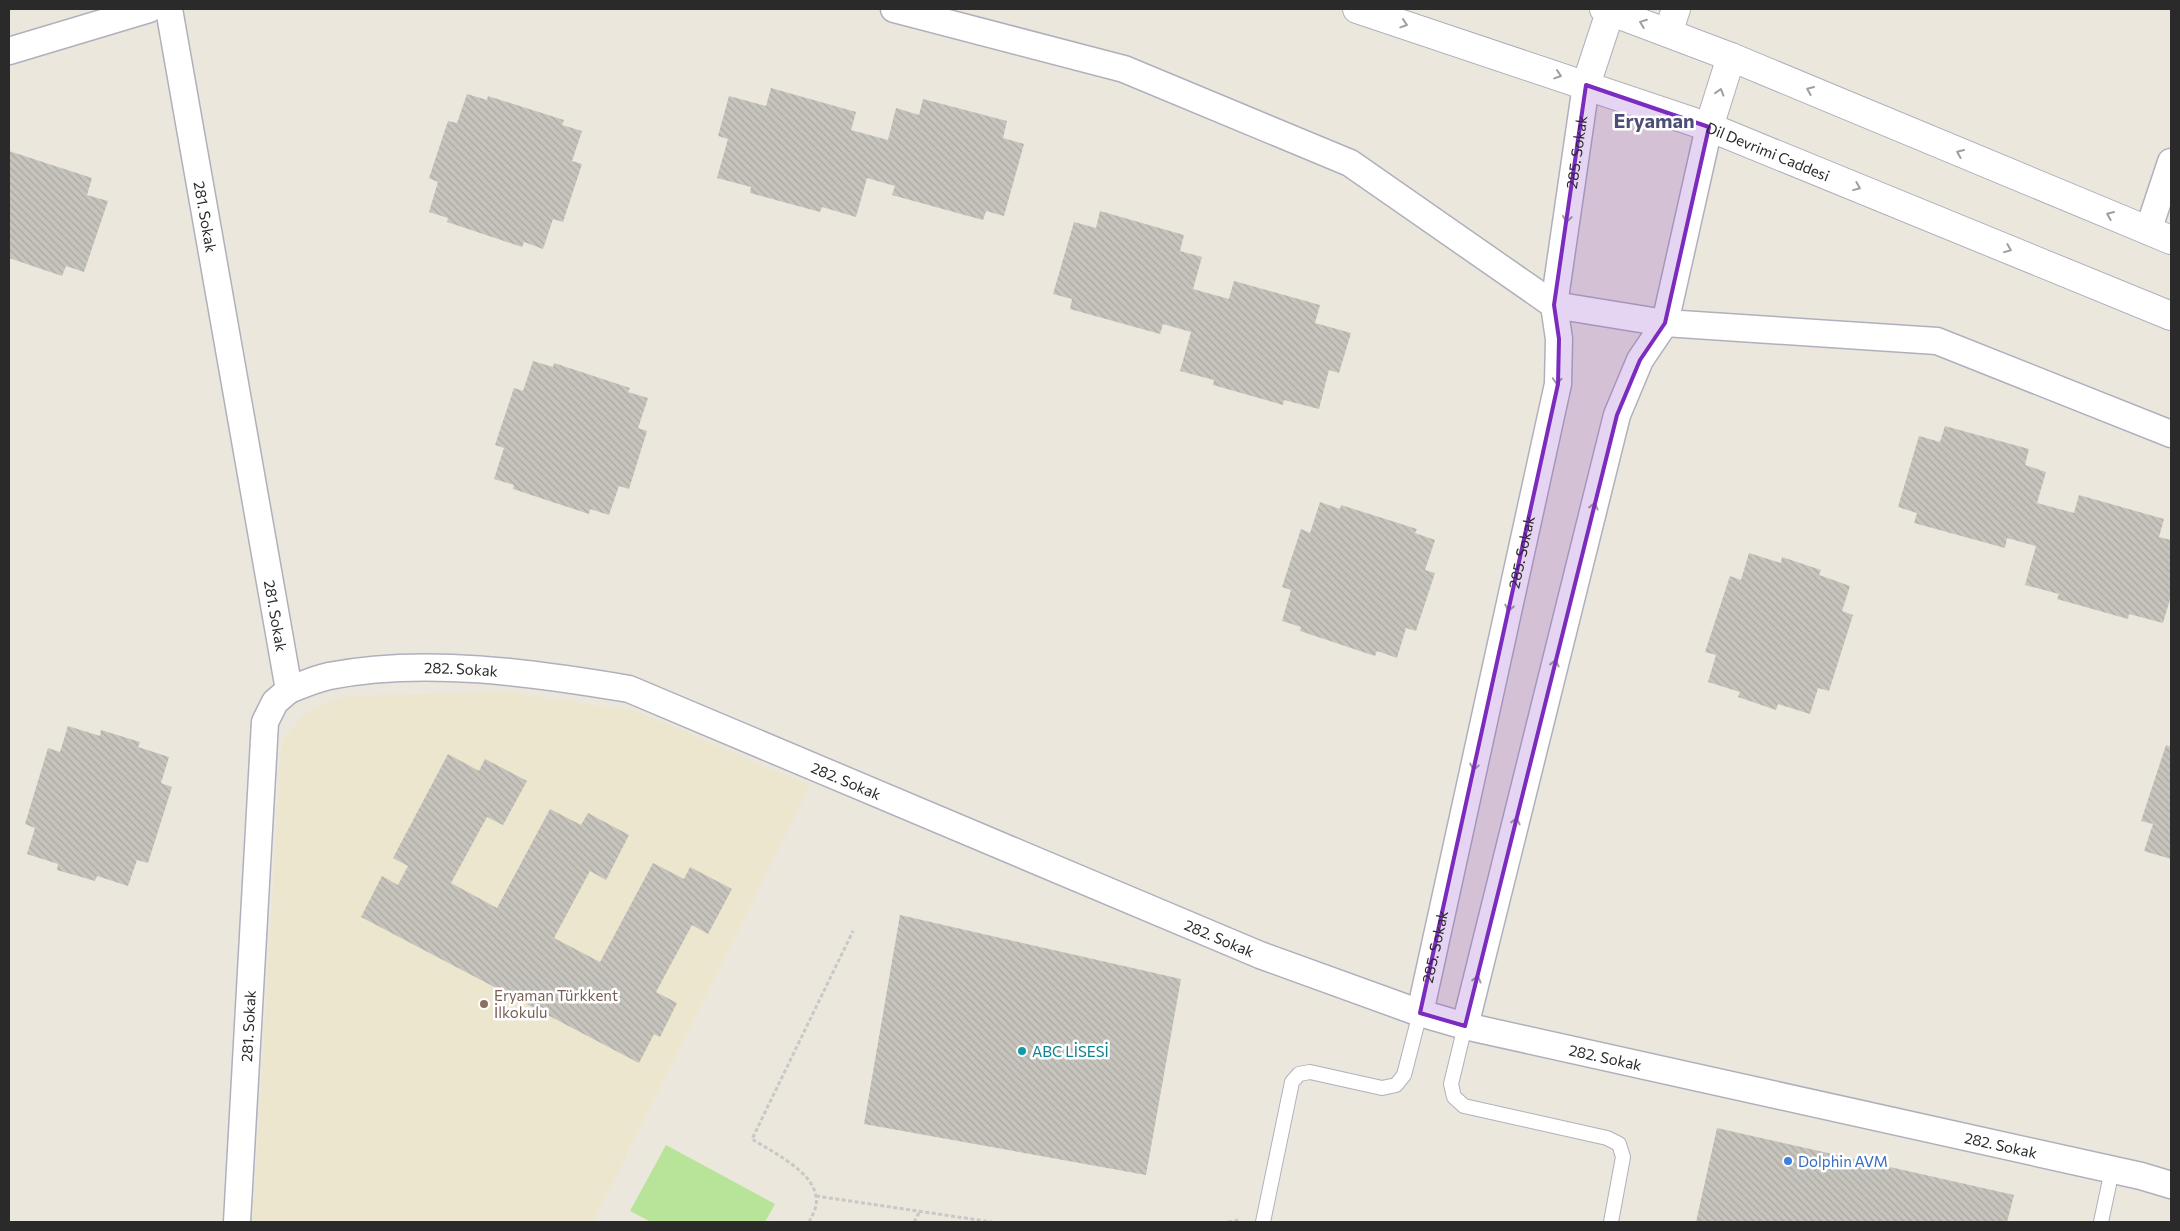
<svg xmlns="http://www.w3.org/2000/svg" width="2180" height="1231" viewBox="0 0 2180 1231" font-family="Commissioner,sans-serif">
<defs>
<pattern id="building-back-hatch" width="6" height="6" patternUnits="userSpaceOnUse" patternTransform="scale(1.25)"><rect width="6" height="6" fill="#c6c4bc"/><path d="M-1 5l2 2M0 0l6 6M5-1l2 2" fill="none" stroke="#aaa9a2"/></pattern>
</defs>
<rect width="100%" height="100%" fill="#ebe7dd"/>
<path fill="#ebe6cd" d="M502,692L636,711L810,786L593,1222H253L282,740L306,712L344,696Z"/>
<path fill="#b8e499" d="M666,1145L775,1204L765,1222H651L630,1211Z"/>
<g fill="url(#building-back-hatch)">
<path d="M771,88L856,112L851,130L888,140L896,108L919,115L923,99L1007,121L1003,138L1024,144L1004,216L986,211L983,220L892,195L895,186L867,178L856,217L822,207L820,212L750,193L751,187L717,178L728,139L718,136L729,96L766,106Z"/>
<path d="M467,94L487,100L488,96L564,120L562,125L582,131L572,161L582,164L563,222L553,219L543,249L524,242L522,247L447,222L448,218L429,212L438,182L429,178L448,121L457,123Z"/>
<path d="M9,151L92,178L87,195L108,201L84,272L66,266L62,276L9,258Z"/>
<path d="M1100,211L1184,235L1180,251L1202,257L1193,289L1229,299L1234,281L1320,305L1315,323L1351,333L1339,373L1329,370L1319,409L1284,400L1283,405L1213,385L1214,380L1180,371L1191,332L1163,324L1160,334L1070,309L1072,299L1053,294L1074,222L1096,228Z"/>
<path d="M533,361L553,367L554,363L630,388L628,392L648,398L638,428L647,431L629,489L619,486L609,515L590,509L589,514L513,489L514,485L494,479L504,448L495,445L514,388L523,391Z"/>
<path d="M1945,426L2029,449L2025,465L2046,472L2037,503L2074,513L2079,495L2164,519L2159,537L2171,540V596L2163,623L2129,614L2128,619L2057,599L2059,594L2025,585L2036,546L2007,538L2005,548L1914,523L1917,513L1898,507L1919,436L1940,442Z"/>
<path d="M1320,502L1340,509L1341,505L1417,529L1415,533L1435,540L1425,570L1435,573L1416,631L1406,628L1397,658L1377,651L1375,656L1300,631L1301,627L1282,621L1291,590L1282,587L1301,529L1310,533Z"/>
<path d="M1749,553L1781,563L1782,557L1821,570L1819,575L1850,586L1842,611L1853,615L1829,691L1818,688L1810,714L1778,704L1776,710L1738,697L1740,692L1708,682L1716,655L1705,652L1730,576L1741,580Z"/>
<path d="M68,726L100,736L101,730L140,742L138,747L169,757L161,783L172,787L148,863L137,860L128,886L97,876L95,881L57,870L58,864L27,854L35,828L25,824L48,748L60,752Z"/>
<path d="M2166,745L2171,747V859L2144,851L2153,824L2141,821Z"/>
<path d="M448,754L479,771L485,759L527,781L503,825L487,817L451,883L497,908L550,809L581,825L588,813L629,835L606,880L590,871L554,938L600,962L653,863L684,879L690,867L732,889L708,934L692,925L656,992L677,1003L660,1037L654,1034L639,1063L361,917L382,876L398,885L408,866L393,858Z"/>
<path d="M900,915L1181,979L1146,1175L864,1124Z"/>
<path d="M1717,1128L2014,1195L2007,1222H1696Z"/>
</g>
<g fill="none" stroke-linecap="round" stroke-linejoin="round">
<defs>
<g id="lane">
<path d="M1465,1026L1451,1084L1454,1097L1464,1106L1607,1138L1619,1144L1623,1157L1611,1222"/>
<path d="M1263,1222L1292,1082L1299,1074L1310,1072L1382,1088L1396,1085L1404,1075L1420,1013"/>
<path d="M2101,1222L2112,1170"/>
</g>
<g id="street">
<path id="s1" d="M169,9L289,690L275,702L265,722L237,1222"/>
<path d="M894,9L1124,69L1350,163L1554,305L1665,323L1937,341L2171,434"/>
<path d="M9,51L149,9"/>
<path d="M2148,231L2171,162"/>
<path id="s2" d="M289,690C302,685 315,679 329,676C424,657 534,673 629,689L1260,955L1420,1013L1465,1026L2141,1176L2171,1185"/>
<path id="s3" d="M1420,1013L1558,384L1559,339L1554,305L1586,85"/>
<path d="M1465,1026L1617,415L1640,360L1665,323L1709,127"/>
</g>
<g id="secondary">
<path id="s4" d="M1357,9L1709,127L2171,316"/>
<path d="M1604,9L1731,57L2171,240"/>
<path d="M1668,33L1676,9"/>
<path d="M1586,85L1611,9"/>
<path d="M1709,127L1731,57"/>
</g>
</defs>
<use href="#lane" stroke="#b0b0bc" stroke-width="16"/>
<use href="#street" stroke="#b0b0bc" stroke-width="29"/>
<use href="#secondary" stroke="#b0b0bc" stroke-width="30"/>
<g stroke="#c8c8c8" stroke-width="3" stroke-dasharray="4 2.5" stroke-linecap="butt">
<path d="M816,1196L992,1222"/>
<path d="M809,1222C813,1214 818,1206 816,1197C813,1171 772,1152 752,1139L853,931"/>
<path d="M914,1222L920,1211"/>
<path d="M1228,1222L1239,1220"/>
</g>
<use href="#lane" stroke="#fff" stroke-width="14"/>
<use href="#street" stroke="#fff" stroke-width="26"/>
<use href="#secondary" stroke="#fff" stroke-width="28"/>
</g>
<defs><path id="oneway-chevron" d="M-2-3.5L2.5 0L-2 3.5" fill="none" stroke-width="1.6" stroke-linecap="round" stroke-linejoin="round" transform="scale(1.25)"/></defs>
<g stroke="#9f9f9f">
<use href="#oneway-chevron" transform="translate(1643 23) rotate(-159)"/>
<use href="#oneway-chevron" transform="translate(1404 24) rotate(18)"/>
<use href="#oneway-chevron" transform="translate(1558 75) rotate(18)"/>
<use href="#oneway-chevron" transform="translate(1810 90) rotate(-157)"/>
<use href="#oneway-chevron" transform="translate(1720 92) rotate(-73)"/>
<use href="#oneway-chevron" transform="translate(1960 153) rotate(-157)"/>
<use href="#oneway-chevron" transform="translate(1857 187) rotate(22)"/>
<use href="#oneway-chevron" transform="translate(2110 215) rotate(-157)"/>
<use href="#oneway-chevron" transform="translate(1567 219) rotate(98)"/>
<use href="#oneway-chevron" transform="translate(2008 249) rotate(22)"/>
<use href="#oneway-chevron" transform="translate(1557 381) rotate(94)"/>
<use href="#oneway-chevron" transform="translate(1594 506) rotate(-76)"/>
<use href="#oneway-chevron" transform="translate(1509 608) rotate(102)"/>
<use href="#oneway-chevron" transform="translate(1555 663) rotate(-76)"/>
<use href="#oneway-chevron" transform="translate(1474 767) rotate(102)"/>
<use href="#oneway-chevron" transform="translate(1516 821) rotate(-76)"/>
<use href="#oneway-chevron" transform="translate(1477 979) rotate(-76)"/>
</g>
<path fill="#7b2cbf" fill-opacity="0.2" stroke="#7b2cbf" stroke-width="4" stroke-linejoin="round" d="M1586,85L1709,127L1665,323L1640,360L1617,415L1465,1026L1420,1013L1558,384L1559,339L1554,305Z"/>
<circle fill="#8d6e63" stroke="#fff" stroke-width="2" cx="484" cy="1004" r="5"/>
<circle fill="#0f9aa8" stroke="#fff" stroke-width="2" cx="1022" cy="1051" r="5"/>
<circle fill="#3f7fe0" stroke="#fff" stroke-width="2" cx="1788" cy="1161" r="5"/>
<g text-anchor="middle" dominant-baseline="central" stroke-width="5" stroke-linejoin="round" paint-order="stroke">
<g font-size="15" fill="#2a2a2a" stroke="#fff">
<text stroke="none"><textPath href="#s4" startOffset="435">Dil Devrimi Caddesi</textPath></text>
<text stroke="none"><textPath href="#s3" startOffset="878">285. Sokak</textPath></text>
<text stroke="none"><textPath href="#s1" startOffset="211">281. Sokak</textPath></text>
<text stroke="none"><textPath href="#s3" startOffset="472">285. Sokak</textPath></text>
<text stroke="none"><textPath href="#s1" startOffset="616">281. Sokak</textPath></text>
<text stroke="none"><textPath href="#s2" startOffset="175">282. Sokak</textPath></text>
<text stroke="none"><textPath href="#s2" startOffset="580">282. Sokak</textPath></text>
<text stroke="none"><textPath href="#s2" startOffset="985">282. Sokak</textPath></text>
<text stroke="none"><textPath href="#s3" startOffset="68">285. Sokak</textPath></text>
<text transform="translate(248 1026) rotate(-87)">281. Sokak</text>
<text stroke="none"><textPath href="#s2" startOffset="1390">282. Sokak</textPath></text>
<text stroke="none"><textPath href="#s2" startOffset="1795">282. Sokak</textPath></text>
</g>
<g font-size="15" fill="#785e54" stroke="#fff" text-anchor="start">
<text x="494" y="995">Eryaman Türkkent<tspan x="494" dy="17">İlkokulu</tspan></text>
</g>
<g font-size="15" fill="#0d838f" stroke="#fff" text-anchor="start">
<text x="1032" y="1051">ABC LİSESİ</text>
</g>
<g font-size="15" fill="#366cbe" stroke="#fff" text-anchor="start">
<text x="1798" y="1161">Dolphin AVM</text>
</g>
<g font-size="20" font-weight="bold" fill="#4d4e77" stroke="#fff">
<text x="1654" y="120">Eryaman</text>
</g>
</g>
<rect width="2180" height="1231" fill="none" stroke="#2a2a2a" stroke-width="20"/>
</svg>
